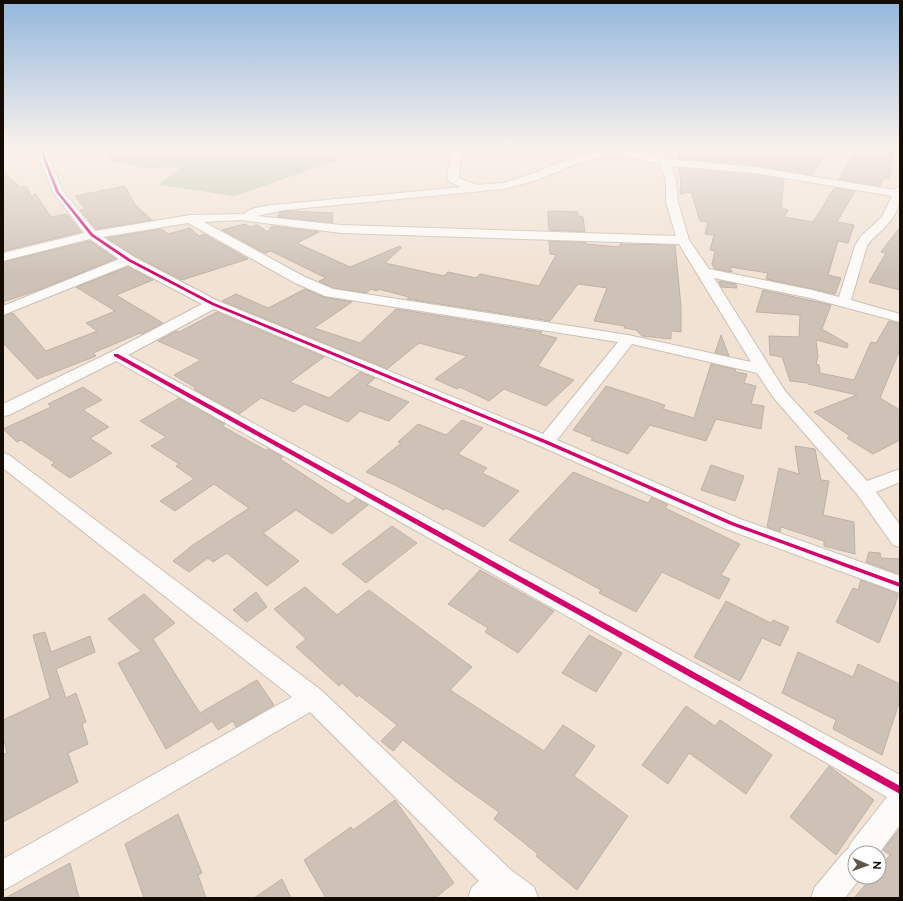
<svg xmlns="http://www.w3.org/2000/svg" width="903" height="901" viewBox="0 0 903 901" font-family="Raleway,sans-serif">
<rect width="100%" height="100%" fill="#f1e2d4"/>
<path fill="#c2c9b4" d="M56,148H337L335,161L235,196L159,185L181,167L142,168L109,161V150L54,153Z"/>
<g fill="#cec2b7" stroke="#beb2a7">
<path d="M680,148H830L812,175L755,166L679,159Z"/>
<path d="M877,148H894L889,179L884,178L880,186L839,179L853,155L865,157L866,151L876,153Z"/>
<path d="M679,168L755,174L784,179L781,208L788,210L784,217L813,222L834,188L855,191L837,222L854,225L848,243L838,241L828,275L841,278L835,294L766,279L768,273L730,267L732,272L715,269L712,264L715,251L710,250L714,235L705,234L708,222L700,221L691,192L680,194L681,174H678Z"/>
<path d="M3,172L20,187L26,186L32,197L35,193L51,217L67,214L81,232L3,251Z"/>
<path d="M125,186L136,206L152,220L96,229L80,210L85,209L75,196Z"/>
<path d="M289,211L333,213L332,223L277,217L280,212Z"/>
<path d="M548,211L578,212V216L583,217L585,232L549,230Z"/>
<path d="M245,224L250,227L257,225L268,232L272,226L319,232L297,243L350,267L400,246L401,248L385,263L444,276L448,272L476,278L480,274L539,286L556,255L550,254L549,241L586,242V244L620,247V244L675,245L681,306V332L671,331V339L642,336L636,330L624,328L625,326L594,321L607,288L578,284L550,321L407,299L409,297L378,289L377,291L371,289L366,293L333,288L319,281L326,278L271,251L265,253L222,230Z"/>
<path d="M900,227V290L869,282L886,253L881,252Z"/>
<path d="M190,228L199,236L204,234L248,259L182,280L135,256L107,238L162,229L168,234Z"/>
<path d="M90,241L116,259L38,290L3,302L5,304H3V262Z"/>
<path d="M128,267L153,280L116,295L163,323L142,334L140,333L93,353L96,356L37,379L3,343V316L13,313L46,351L97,331L86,323L115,311L76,287Z"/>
<path d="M719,281L736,284L737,288L721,287Z"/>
<path d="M305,289L324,297L352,302L314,328L360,343L396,309L542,332L540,334L557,338L538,366L574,380L546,406L504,389L489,401L460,387L457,389L435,379L467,356L419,343L387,369L222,301L236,294L268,308Z"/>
<path d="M763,290L831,305L822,329L848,344L847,348L816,340L818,357L816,364L819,365L820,373L854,380L871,342L876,343L889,321L900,324V349L880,398L900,410V440L873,454L847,438L850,436L814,412L857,395L808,384V383L790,381L782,357L770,355L769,336L799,337L800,315L756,312Z"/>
<path d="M217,312L324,357L290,382L329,398L360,372L375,378L367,385L409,402L389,421L360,411L348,422L304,404L294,412L261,398L239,414L194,389L196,388L174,375L201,360L158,341L176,331L179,332Z"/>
<path d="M721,335L729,356L715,353Z"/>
<path d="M711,364L735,369L736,372L747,374L744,383L756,386L751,404L764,406L761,429L716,419L706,441L650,425L628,454L591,440L593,438L573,430L606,386L665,405L663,409L694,418Z"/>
<path d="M83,387L102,400L83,410L109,427L90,438L112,453L70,478L51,465L55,463L21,440L17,442L3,429L51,407L48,404Z"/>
<path d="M179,398L225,424L222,426L265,450L268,449L283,457L280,459L348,504L356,498L368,505L332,534L296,510L263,533L299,561L267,586L227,553L213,562L208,558L189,572L173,561L193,545L249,508L214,484L175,511L160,501L194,479L176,466L179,464L151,446L166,437L140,421Z"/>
<path d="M462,420L483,428L458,454L487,468L482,473L519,491L484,527L446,508L444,510L395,485L366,472L401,443L398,442L418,424L446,435Z"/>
<path d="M795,446L815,449L821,480L829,481L823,515L854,522L855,554L824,546V541L781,527L780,532L767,527L779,468L799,474Z"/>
<path d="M711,465L744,476L735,501L701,490Z"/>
<path d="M573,472L648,503L652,497L668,505L665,508L740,544L721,575L730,579L719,599L662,572L636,612L599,593L601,590L509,540Z"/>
<path d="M392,526L417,543L366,583L342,564Z"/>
<path d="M869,552L880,553L881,558L900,559V574L866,562Z"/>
<path d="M480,570L554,611L518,653L485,632L488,628L448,604Z"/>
<path d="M861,580L898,594L895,605L879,643L836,622L853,588L858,590Z"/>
<path d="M305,587L337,615L369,590L472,667L450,690L544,751L563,725L595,746L574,776L628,816L577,890L536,856L538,854L494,819L499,812L455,781L403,740L393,751L381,741L397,725L359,695L357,697L342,683L339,686L296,647L306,639L274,609Z"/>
<path d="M256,592L267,607L247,622L233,610Z"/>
<path d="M144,594L175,623L153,639L200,713L257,680L274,705L236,727L233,721L218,730L212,721L166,749L118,663L141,651L108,619Z"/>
<path d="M726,601L771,623L773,620L789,627L780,646L762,638L740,681L694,657Z"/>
<path d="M45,632L51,652L90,636L95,652L56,669L66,698L76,693L86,722L82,724L88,744L68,753L78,782L3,822V754L7,753L3,736V720L50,698L33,635Z"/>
<path d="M589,635L622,653L596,692L562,673Z"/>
<path d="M798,652L853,677L858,664L900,684V700L882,755L833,729L836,720L782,693Z"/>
<path d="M686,706L715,726L720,720L772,755L746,794L689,753L668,784L642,765Z"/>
<path d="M829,766L874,800L836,855L790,817Z"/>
<path d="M395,800L454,883L435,898H326L304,860L351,827L353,830Z"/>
<path d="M178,814L202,873L198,875L206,898H144L125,844Z"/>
<path d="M900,828V898H854L872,877H879V868L890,855L883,850Z"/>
<path d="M70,863L79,898H5Z"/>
<path d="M282,879L291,898H254Z"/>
</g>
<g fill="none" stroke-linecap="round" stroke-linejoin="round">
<defs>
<g id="street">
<path d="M41,148H51L48,155L63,191L95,231L190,215L244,214C251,206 274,205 284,204L461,187C457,185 452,184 449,181C445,175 450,159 451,152L448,148H458L461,152L459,178L476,185L503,183L529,175L575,156L604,151L635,152L655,156L653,153L658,150L661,151L667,159L755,167L895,190L896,188L900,187C900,208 896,217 880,232C875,236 871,240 867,246L851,300L900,314V322L810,298L714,278L785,391L867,481L900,469V482L876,492L900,525V547L893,545L857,494L773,397L757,373L632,344L557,440L740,519L900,576V593L726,529L540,446L214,309L128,355L900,775V825L879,853H855V877H861L845,898H811L815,887L845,851L848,849L851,843L887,797L116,361L9,415L3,416V404L111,352L202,304L128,265L3,315V306L119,259L90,239L3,261V253L84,233L53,192L38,155ZM604,157L635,158L660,164L666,180V202L676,236L341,225L257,216L284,210L503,189L537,180L583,161ZM671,166L755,173L892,196L882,217L861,236L855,246L839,297L812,290L709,269L689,240L678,202L676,180ZM240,220L341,233L679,244L751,362L628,335L333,289L305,277L204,222ZM188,223L295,283L325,296L618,342L543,434L218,301L134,257L103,237Z"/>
<path d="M3,453L9,455L321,690L511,870L534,887L538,898H468L472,887L479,881L310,712L13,885L3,890V859L292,697L3,468Z"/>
</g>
</defs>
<use href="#street" stroke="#ccc0b5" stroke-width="2"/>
<use href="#street" fill="#fdfbf9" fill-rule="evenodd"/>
<defs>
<g id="cycleway">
<path d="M45,148H47L44,152V155L59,192L93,234L130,259L214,303L548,441L735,523L900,583V587L731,525L544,443L212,305L128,261L91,236L56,192L42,155V152Z"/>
<path d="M114,354H118L900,786V794L114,356Z"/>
</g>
</defs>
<use href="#cycleway" stroke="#fff" stroke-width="3"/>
<use href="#cycleway" fill="#d6006c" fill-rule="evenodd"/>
</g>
<linearGradient id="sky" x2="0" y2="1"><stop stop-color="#93b7dd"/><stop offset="0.54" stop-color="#f9f2ec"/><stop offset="1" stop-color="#f9f2ec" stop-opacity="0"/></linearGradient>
<rect width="903" height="274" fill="url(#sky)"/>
<rect width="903" height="901" fill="none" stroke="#140b03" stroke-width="8"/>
<g transform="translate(867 865) rotate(92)"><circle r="19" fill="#ffffff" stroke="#a19d9a"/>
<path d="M0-3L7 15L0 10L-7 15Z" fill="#61564c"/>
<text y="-6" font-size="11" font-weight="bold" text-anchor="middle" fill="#140b03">N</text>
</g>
</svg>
